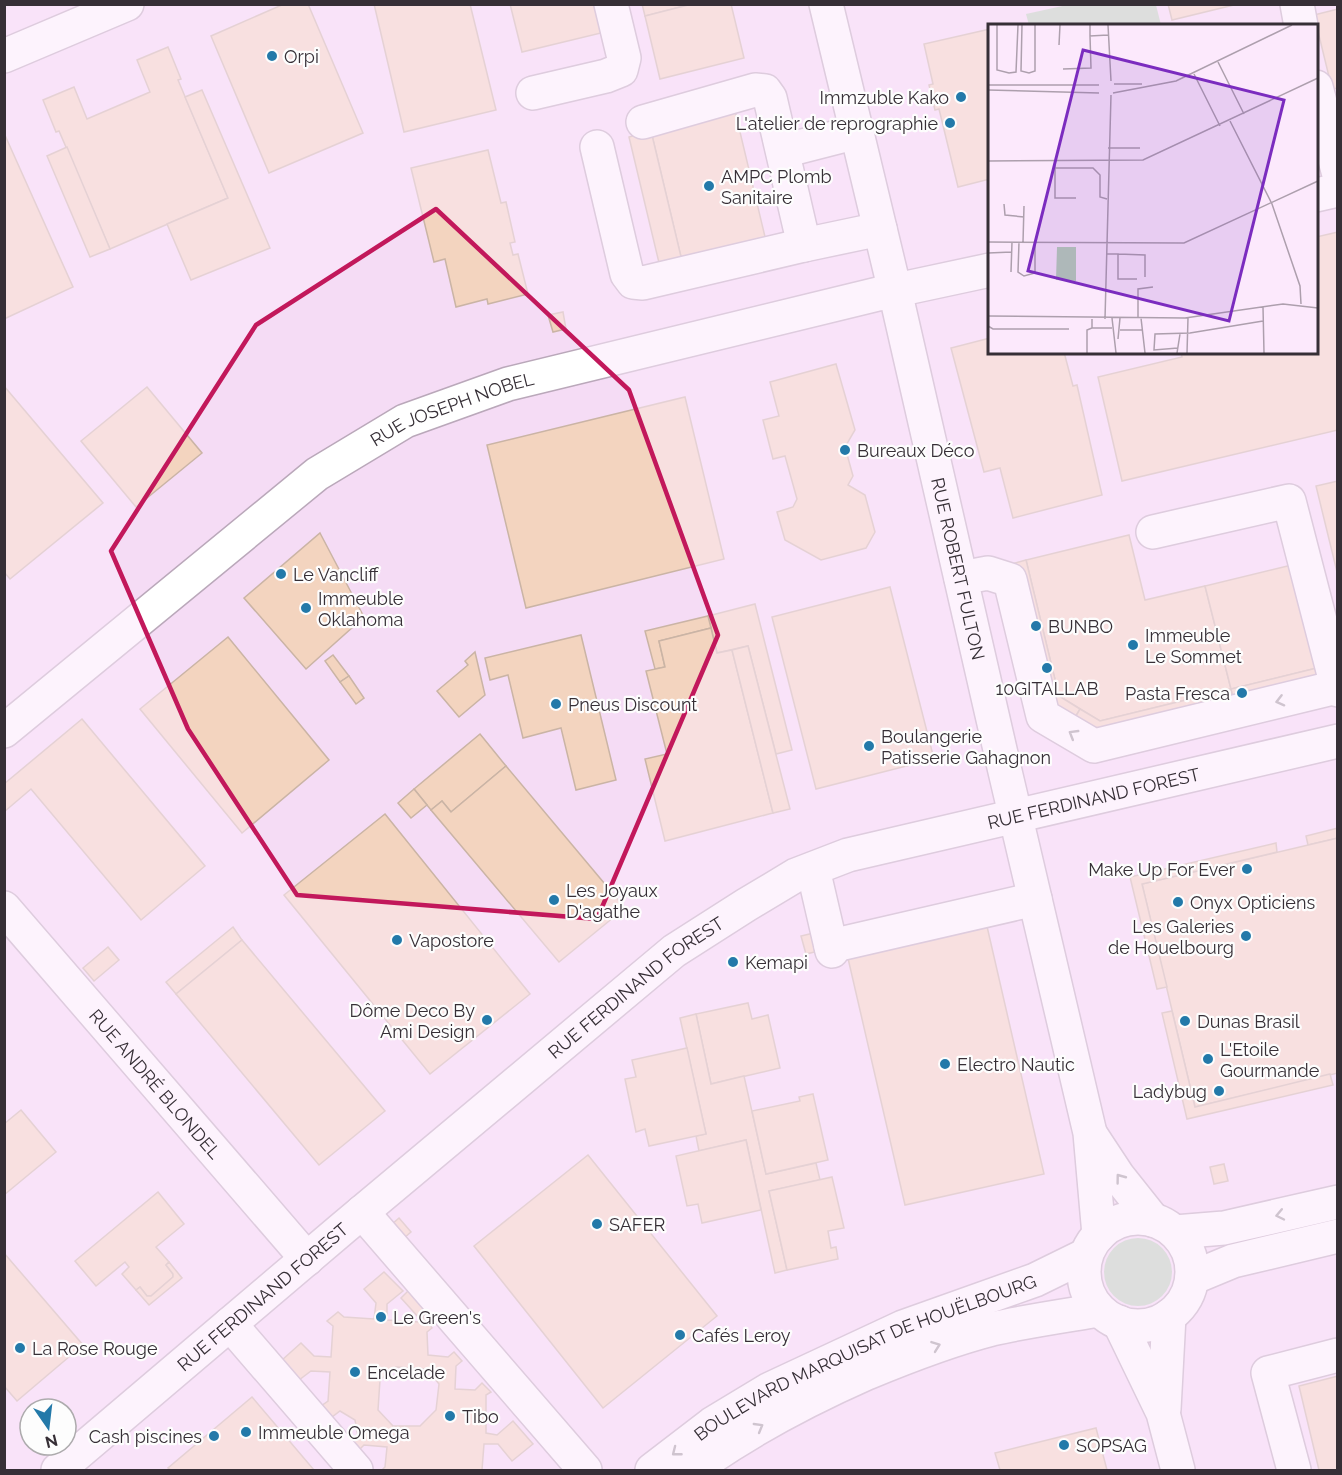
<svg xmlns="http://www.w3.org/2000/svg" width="1342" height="1475" viewBox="0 0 1342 1475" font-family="Raleway,sans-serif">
<rect width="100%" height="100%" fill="#fce9fc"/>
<path fill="#f5dcf5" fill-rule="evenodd" d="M5,5H1337V1470H5ZM990,26H1316V352H990ZM30,1409H66V1445H30Z"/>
<g fill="#b8d1b9">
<path d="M1067,5H1156L1161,25H1029L1026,14Z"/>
<circle cx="1138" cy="1272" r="34"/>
</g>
<g fill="#f3d4bf" stroke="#cab4a5" stroke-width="1.5" fill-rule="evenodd">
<path d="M284,4H308L363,133L269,173L211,36Z"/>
<path d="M374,4H470L496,110L404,132Z"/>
<path d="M510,4H594L601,33L522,52Z"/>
<path d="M642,4H692L645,16Z"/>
<path d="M692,4H731L744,58L660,79L645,16Z"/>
<path d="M1168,4H1238L1172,20Z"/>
<path d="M1338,9V88L1332,89L1314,15Z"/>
<path d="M990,29V179L958,187L939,109L935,110L929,85L933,84L924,44Z"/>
<path d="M168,47L181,79L178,80L228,198L110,249L59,131L56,132L43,100L74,87L87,119L150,92L137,60Z"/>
<path d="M202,90L270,248L191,280L167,224L228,198L185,97Z"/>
<path d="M735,111L766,241L682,261L651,131Z"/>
<path d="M651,131L682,261L660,267L629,137Z"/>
<path d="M4,133L73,287L4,319Z"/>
<path d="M67,147L110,249L90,257L47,156Z"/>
<path d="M488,150L501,203L506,202L515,242L510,243L513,255L518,254L528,294L488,304L487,299L456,307L445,259L434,262L411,168Z"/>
<path d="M1338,232V430L1122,481L1098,377L1182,357L1181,352H1316V237Z"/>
<path d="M563,312L566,329L553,332L548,315Z"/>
<path d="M990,338V352H1064L1073,386L1077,385L1102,495L1013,518L1000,468L984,472L951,348Z"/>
<path d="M836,364L855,430L845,447L853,476L848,485L865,495L875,532L866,548L821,560L785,540L777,512L793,507L797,499L785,456L773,459L763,420L779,416L770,382Z"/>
<path d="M4,386L103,503L10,579L4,572Z"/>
<path d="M147,387L202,453L136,507L81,441Z"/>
<path d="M685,397L724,559L526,608L487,445Z"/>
<path d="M1338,481V576L1316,486Z"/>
<path d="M320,533L364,617L306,669L244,598Z"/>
<path d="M1129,535L1145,600L1205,586L1231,689L1100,721L1059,696L1026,560Z"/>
<path d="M1026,560L1059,696L1080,709L1073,721L1050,707L1015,563Z"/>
<path d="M1296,564L1321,667L1231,689L1205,586Z"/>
<path d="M890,587L934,759L816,789L772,617Z"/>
<path d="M755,604L792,750L776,754L748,646L717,653L708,616Z"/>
<path d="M708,616L711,628L659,641L665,667L655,669L645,631Z"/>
<path d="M711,628L717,653L732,650L773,813L665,841L645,759L667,754L646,671L665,667L659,641Z"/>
<path d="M581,635L616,780L576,790L561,728L523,738L508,675L490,680L485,658Z"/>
<path d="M228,637L329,760L242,833L140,709Z"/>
<path d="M748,646L790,809L773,813L732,650Z"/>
<path d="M475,652L485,695L459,717L437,691L468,665L465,661Z"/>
<path d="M333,655L349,676L340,682L325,661Z"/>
<path d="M1321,667L1325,682L1234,704L1231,689Z"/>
<path d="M349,676L364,698L356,704L340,682Z"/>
<path d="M1231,689L1234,704L1097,737L1073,721L1080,709L1100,721Z"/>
<path d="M82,719L205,866L141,920L31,789L4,812V784Z"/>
<path d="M480,734L506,766L451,812L442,801L431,810L414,789Z"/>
<path d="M506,766L625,908L559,962L431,810L442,801L451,812Z"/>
<path d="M414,789L427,805L411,818L398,803Z"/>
<path d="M385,814L530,994L430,1074L284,895Z"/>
<path d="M1338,828V838L1308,845L1306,836Z"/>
<path d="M1338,838V1073L1195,1107L1142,884Z"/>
<path d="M1276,843L1277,852L1142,884L1167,987L1157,989L1130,877Z"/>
<path d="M986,922L1044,1174L905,1205L847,954Z"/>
<path d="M233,927L242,940L176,994L166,982Z"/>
<path d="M818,932L823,950L806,954L801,936Z"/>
<path d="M242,940L385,1111L319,1165L176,994Z"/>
<path d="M108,947L119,960L94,981L83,968Z"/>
<path d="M748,1003L752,1019L768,1015L780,1068L711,1084L696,1014Z"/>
<path d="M1172,1011L1195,1107L1330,1074L1333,1085L1187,1119L1162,1013Z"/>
<path d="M696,1014L711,1084L744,1076L766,1174L816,1163L820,1180L769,1191L787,1270L775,1273L746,1140L699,1151L696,1136L706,1134L680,1018Z"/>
<path d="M687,1048L706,1134L649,1146L645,1129L636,1132L625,1079L636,1077L632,1060Z"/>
<path d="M813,1094L828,1160L766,1174L752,1111L800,1101L799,1097Z"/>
<path d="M21,1110L56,1152L4,1195V1124Z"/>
<path d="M746,1140L761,1210L702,1223L698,1204L687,1206L676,1156Z"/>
<path d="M588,1155L717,1316L603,1408L474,1246Z"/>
<path d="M1224,1164L1228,1181L1214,1184L1210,1167Z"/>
<path d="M832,1177L844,1228L828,1231L831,1248L836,1247L838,1259L787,1270L769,1191Z"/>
<path d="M158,1192L184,1224L156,1247L169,1262L166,1265L173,1274V1277L151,1296H147L140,1287L136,1290L122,1274L129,1267L125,1262L96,1286L75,1261Z"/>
<path d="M399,1218L411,1232L396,1245L384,1231Z"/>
<path d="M4,1253L83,1345L17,1401L4,1386Z"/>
<path d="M169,1262L182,1278L149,1305L136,1290L140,1287L147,1296H151L173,1277V1274L166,1265Z"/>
<path d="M384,1272L403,1291L387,1304V1320L419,1322L423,1317L432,1328L427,1332L428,1355L448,1357L454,1352L462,1361L456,1366L455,1389L475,1390L482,1383L491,1392L486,1395V1433L497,1435L513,1421L533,1444L512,1461L498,1444H484L482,1470H382L385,1467L387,1447L364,1445L360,1449L351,1440L358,1436L355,1420L340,1411L332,1417L321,1406L328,1401L330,1372L311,1371L299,1380L282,1360L301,1343L314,1356L331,1357L333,1326L327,1321L338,1312L344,1317L374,1319L376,1303L364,1289ZM396,1367L427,1369L439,1384L436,1410L420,1426H393L378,1410L380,1380Z"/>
<path d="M409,1290L428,1312L420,1319L401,1298Z"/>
<path d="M1338,1376V1470H1319L1299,1386Z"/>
<path d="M252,1397L314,1470H171L168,1468Z"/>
<path d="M1096,1428L1107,1470H1000L995,1453Z"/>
</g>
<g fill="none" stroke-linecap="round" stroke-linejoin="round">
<defs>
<g id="minor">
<path id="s1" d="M826,4L895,291L1004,767L1090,1133L1099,1235"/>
<path d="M1297,4L1301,26"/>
<path d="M1316,87L1338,171"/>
<path d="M533,93L606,76L621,70L624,58L611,4"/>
<path d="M643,122L755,90L765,91L770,98L804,245L880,229"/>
<path d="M597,147L627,274L633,282L643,283L804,245"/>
<path d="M783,151L857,132"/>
<path d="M1316,195L1338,190"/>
<path d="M1153,532L1289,501L1338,690"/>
<path d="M961,578L988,573L1010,580L1043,716L1094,746L1337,687"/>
<path id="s2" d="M4,731L317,474L405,421L508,384L878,294L990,270"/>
<path d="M813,869L832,951"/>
<path id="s3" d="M4,908L307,1259"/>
<path d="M831,946L1035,899"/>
<path d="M1091,1135L1118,1176L1153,1220"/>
<path d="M362,1212L585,1470"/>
<path d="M1119,1322L1163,1413L1178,1470"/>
<path d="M230,1324L356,1470"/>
<path d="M1164,1409L1169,1316"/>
<path id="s4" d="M58,1470L343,1228L674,951L746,905L796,875L848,855L1338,741"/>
<path d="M1294,1470L1268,1373L1338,1355"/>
</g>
<g id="major">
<path d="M4,56L127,4"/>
<circle cx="1138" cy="1272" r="54"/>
<path d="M1175,1232L1224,1228L1338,1202"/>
<path d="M1192,1278L1233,1261L1338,1236"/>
<path id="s5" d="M652,1470L712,1424L770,1389L903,1327L1035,1280L1086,1255"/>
<path d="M693,1470C747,1431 806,1400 867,1373C908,1356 949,1340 992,1329C1027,1321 1063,1316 1099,1310"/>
</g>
</defs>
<use href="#minor" stroke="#baa8ba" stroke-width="36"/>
<use href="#major" stroke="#baa8ba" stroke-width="36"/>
<use href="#minor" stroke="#fff" stroke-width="33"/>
<use href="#major" stroke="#fff" stroke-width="33"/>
</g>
<defs><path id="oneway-chevron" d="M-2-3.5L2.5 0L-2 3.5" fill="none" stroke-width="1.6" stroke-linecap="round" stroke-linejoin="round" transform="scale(1.5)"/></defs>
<g stroke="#9a979a">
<use href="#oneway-chevron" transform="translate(1280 701) rotate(166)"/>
<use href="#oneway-chevron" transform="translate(1073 734) rotate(-149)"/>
<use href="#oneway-chevron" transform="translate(1120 1178) rotate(-127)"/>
<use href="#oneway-chevron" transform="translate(1280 1215) rotate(168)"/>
<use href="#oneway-chevron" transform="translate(936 1346) rotate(-20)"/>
<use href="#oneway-chevron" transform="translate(759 1427) rotate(-30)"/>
<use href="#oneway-chevron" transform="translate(676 1452) rotate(142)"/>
</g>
<path d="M0 0H1342V1475H0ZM436,209L629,390L718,635L597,919L297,895L188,729L111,551L256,325Z" fill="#fce9fc" fill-opacity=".55" fill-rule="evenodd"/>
<path fill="none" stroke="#c2185b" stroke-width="4.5" stroke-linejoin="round" d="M436,209L629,390L718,635L597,919L297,895L188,729L111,551L256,325Z"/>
<g fill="#2379a9" stroke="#fdfdfd" stroke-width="2">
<circle cx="272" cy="56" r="6"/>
<circle cx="961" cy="97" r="6"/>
<circle cx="950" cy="123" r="6"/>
<circle cx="709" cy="186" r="6"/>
<circle cx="845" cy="450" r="6"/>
<circle cx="281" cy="574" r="6"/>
<circle cx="306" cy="608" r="6"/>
<circle cx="1036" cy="626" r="6"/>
<circle cx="1133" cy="645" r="6"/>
<circle cx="1047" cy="668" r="6"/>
<circle cx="1242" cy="693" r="6"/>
<circle cx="556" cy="704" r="6"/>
<circle cx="869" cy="746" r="6"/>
<circle cx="1247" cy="869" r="6"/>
<circle cx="554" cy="900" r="6"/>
<circle cx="1178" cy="902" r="6"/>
<circle cx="1246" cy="936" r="6"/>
<circle cx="397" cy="940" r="6"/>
<circle cx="733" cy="962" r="6"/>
<circle cx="487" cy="1020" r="6"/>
<circle cx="1185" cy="1021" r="6"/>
<circle cx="1208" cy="1059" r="6"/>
<circle cx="945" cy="1064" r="6"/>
<circle cx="1219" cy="1091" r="6"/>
<circle cx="597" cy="1224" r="6"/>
<circle cx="381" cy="1317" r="6"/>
<circle cx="680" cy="1335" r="6"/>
<circle cx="20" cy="1348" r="6"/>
<circle cx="355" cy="1372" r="6"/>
<circle cx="450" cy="1416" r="6"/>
<circle cx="246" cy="1432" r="6"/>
<circle cx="214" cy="1436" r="6"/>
<circle cx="1064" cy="1445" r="6"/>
</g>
<g text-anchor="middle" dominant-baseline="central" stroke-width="4.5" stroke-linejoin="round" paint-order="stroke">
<g font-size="18" fill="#362f36" stroke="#fdfdfd" text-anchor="start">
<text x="284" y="56">Orpi</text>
<text x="949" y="97" text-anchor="end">Immzuble Kako</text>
<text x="938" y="123" text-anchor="end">L'atelier de reprographie</text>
<text x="721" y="176">AMPC Plomb<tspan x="721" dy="21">Sanitaire</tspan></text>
<text x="857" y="450">Bureaux Déco</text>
<text x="293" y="574">Le Vancliff</text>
<text x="318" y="598">Immeuble<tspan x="318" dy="21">Oklahoma</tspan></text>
<text x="1048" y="626">BUNBO</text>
<text x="1145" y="635">Immeuble<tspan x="1145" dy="21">Le Sommet</tspan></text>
<text x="1047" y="688" text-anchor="middle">10GITALLAB</text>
<text x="1230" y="693" text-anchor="end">Pasta Fresca</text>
<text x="568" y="704">Pneus Discount</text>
<text x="881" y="736">Boulangerie<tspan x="881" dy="21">Patisserie Gahagnon</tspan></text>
<text x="1235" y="869" text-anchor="end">Make Up For Ever</text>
<text x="566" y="890">Les Joyaux<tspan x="566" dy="21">D'agathe</tspan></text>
<text x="1190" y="902">Onyx Opticiens</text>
<text x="1234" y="926" text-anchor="end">Les Galeries<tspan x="1234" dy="21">de Houelbourg</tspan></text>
<text x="409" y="940">Vapostore</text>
<text x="745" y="962">Kemapi</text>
<text x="475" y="1010" text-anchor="end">Dôme Deco By<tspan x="475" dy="21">Ami Design</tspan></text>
<text x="1197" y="1021">Dunas Brasil</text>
<text x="1220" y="1049">L'Etoile<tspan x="1220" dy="21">Gourmande</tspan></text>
<text x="957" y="1064">Electro Nautic</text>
<text x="1207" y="1091" text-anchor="end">Ladybug</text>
<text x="609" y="1224">SAFER</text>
<text x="393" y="1317">Le Green's</text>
<text x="692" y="1335">Cafés Leroy</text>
<text x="32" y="1348">La Rose Rouge</text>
<text x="367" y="1372">Encelade</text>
<text x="462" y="1416">Tibo</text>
<text x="258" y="1432">Immeuble Omega</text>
<text x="202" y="1436" text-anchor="end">Cash piscines</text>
<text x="1076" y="1445">SOPSAG</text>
</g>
<g font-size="18" fill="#362f36" stroke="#fdfdfd">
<text stroke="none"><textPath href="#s2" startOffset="556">RUE JOSEPH NOBEL</textPath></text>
<text stroke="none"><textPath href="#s1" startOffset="580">RUE ROBERT FULTON</textPath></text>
<text stroke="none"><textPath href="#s4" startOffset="1257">RUE FERDINAND FOREST</textPath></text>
<text stroke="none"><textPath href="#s4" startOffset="753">RUE FERDINAND FOREST</textPath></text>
<text stroke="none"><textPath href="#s3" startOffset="232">RUE ANDRÉ BLONDEL</textPath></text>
<text stroke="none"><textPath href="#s4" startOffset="268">RUE FERDINAND FOREST</textPath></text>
<text stroke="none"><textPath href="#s5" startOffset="243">BOULEVARD MARQUISAT DE HOUËLBOURG</textPath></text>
</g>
</g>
<g transform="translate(988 24)">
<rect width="330" height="330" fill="#fce9fc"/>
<path d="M69,223H88V257L68,256Z" fill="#b8d1b9"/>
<path fill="none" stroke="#ad9fad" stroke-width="1.5" d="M9,1V46L21,49L28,48L30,1M34,1L33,47L41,49L47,47V1M102,1V12L120,11M120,1L123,57M71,21L72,1M230,38L256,90M75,45L103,44L102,12M206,50L232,102M126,60H154M0,61H111M0,66L111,69M125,69L188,57L304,1M242,97L284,180L312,262L313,280M120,124H152M0,137L155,136L330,54M67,141V174H88M67,144H105L112,151V173L119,175M16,180L17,191L36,193M0,218L196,219L330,157M31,218L30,248L36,252L47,249V219M35,218L36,182M0,229L24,228M118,230H130V255H149M130,230L157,231V253M23,248L24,218M275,283L276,329M0,292L197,294L295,280L330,284M124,294L128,329M150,294V265L165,263M153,294L157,329M117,295L123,71M0,302L5,305H81M104,304H124M132,306H155M130,315L132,294M190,324L166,326L167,310L202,309L275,297M99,329V306L104,304V295M189,329L192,310M199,329L200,294"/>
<path fill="#7b2cbf" fill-opacity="0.15" stroke="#7b2cbf" stroke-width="3" d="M95,26L296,76L241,297L40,247Z"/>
<rect width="330" height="330" fill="none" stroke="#362f36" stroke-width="3"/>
</g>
<rect width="1342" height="1475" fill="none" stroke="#362f36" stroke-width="12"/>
<g transform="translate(48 1427) rotate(166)"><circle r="28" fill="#fdfdfd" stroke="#adabad" stroke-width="1.5"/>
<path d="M0-4.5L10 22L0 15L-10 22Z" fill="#2379a9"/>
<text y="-9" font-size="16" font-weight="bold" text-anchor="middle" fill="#362f36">N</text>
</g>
</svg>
